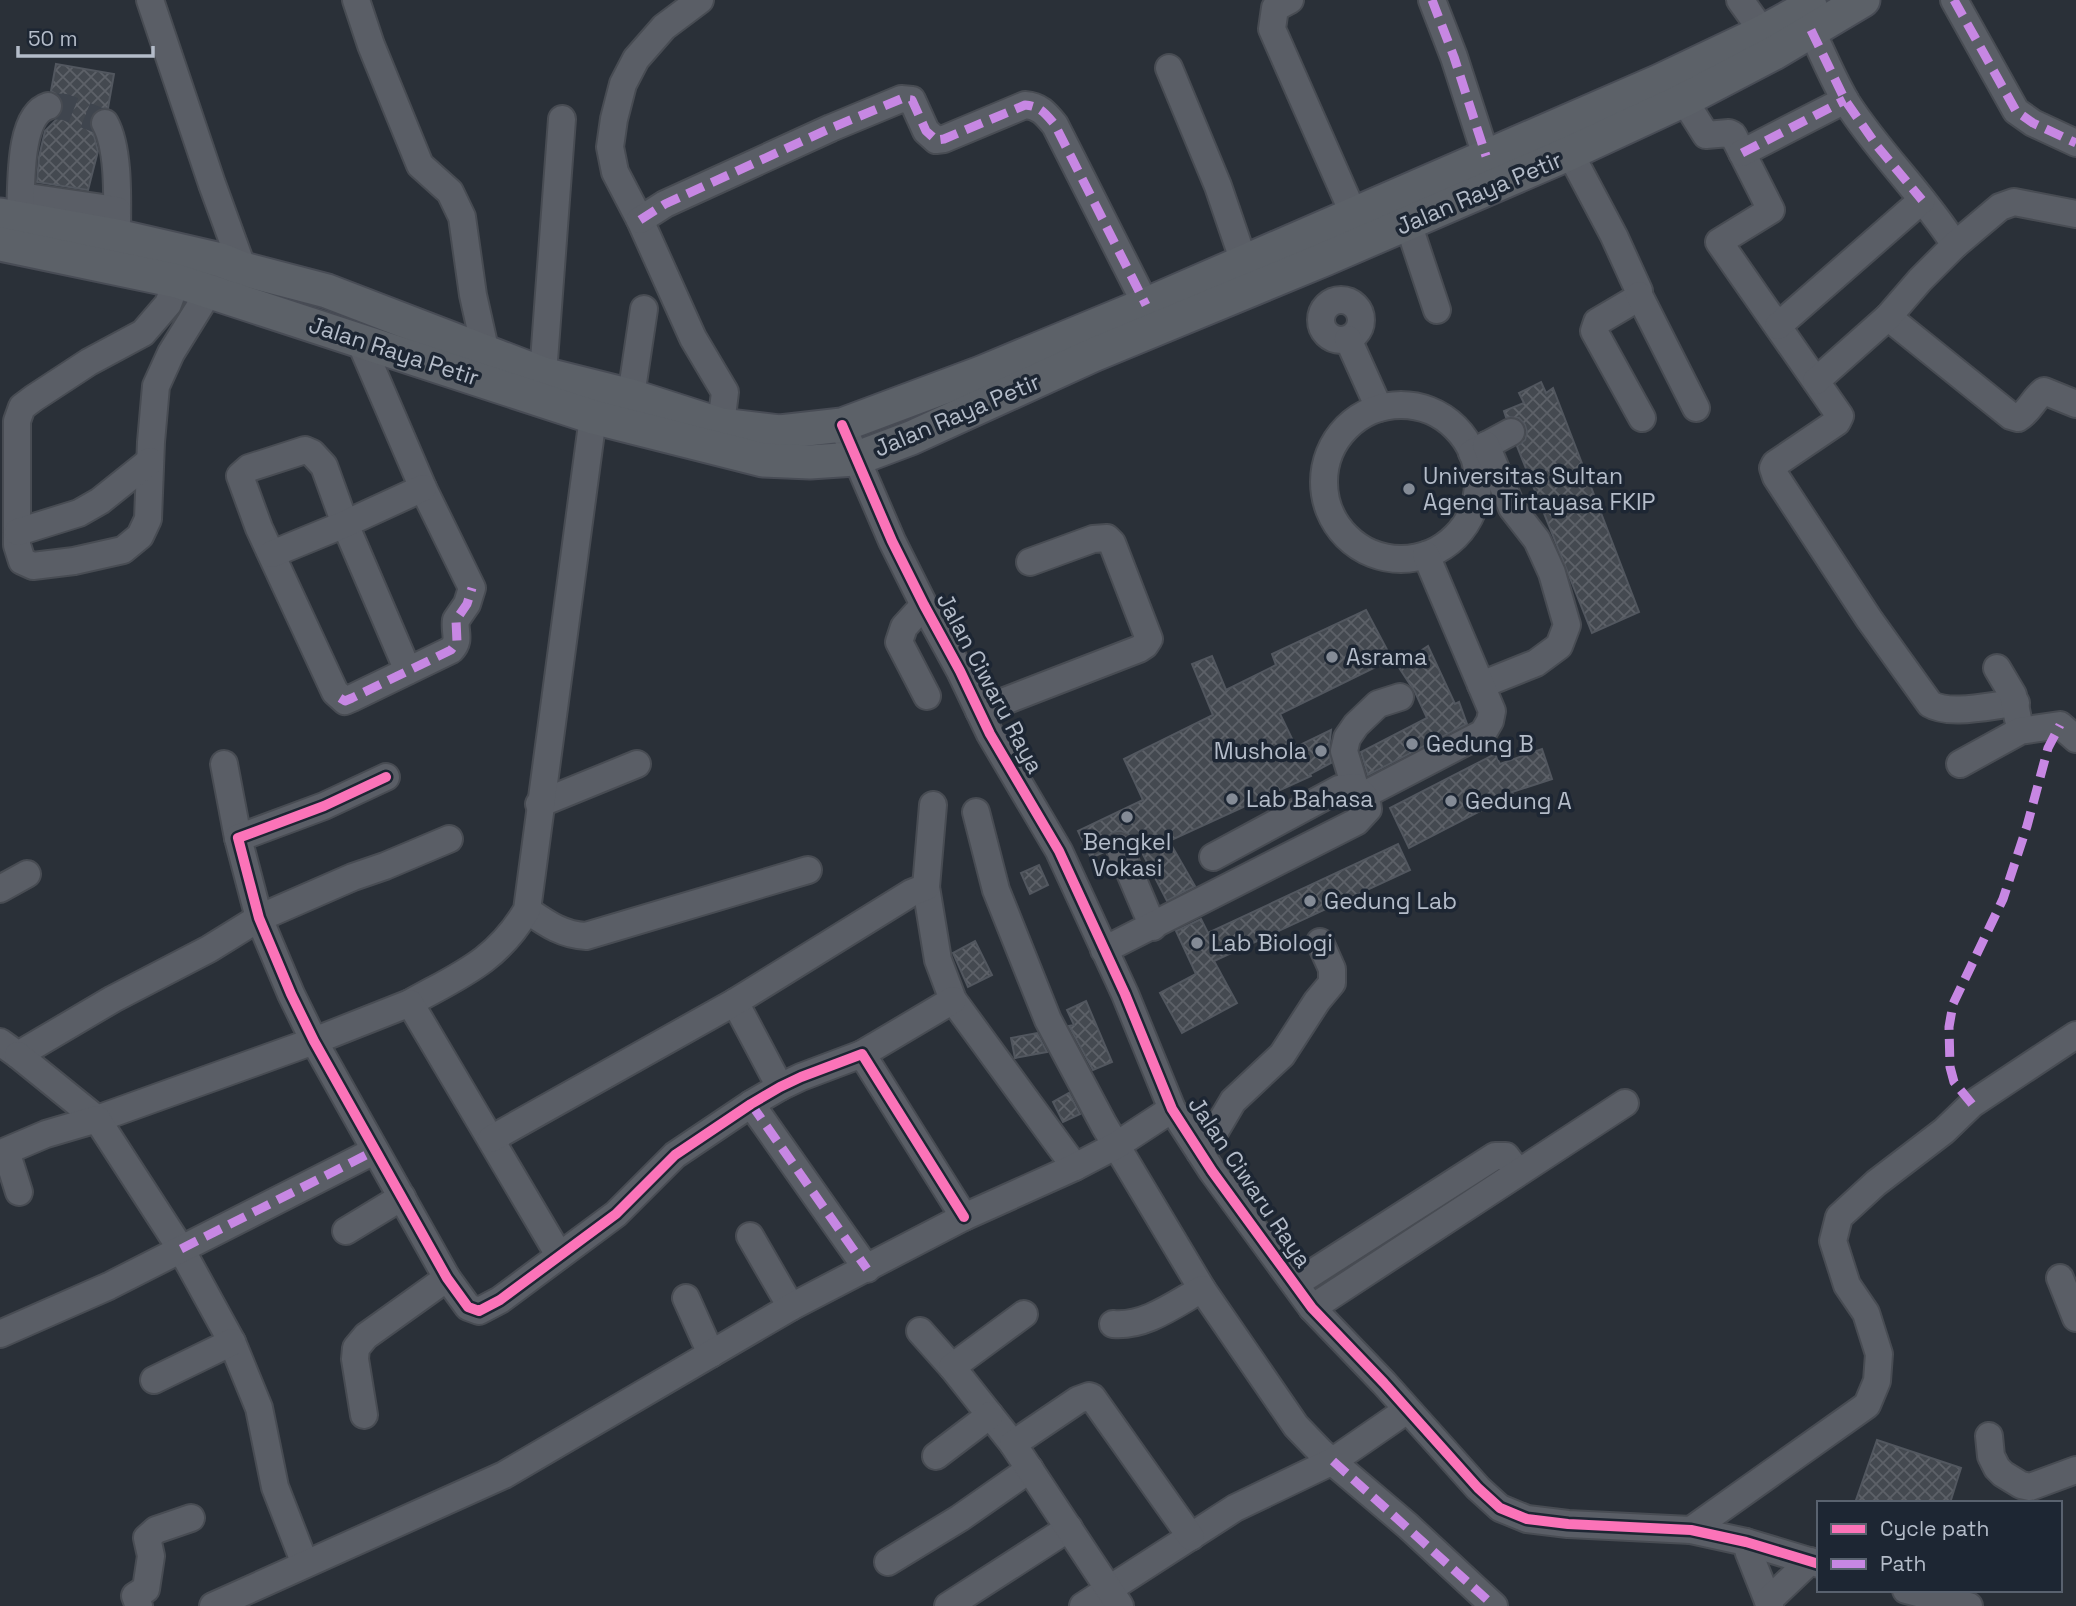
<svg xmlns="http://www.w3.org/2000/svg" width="2076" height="1606" viewBox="0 0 2076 1606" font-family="'Space Grotesk',sans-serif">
<defs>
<pattern id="building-cross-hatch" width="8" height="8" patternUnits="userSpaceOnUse" patternTransform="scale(1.75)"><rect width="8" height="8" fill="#444950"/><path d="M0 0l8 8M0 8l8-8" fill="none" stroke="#5d6168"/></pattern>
</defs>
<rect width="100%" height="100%" fill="#2a3038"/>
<g fill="url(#building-cross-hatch)" stroke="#52575f" stroke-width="2">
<path d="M56,64L114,74L108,108L98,109L93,113L90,120L98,151L88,190L37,182L39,157L45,131L62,114L64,106L61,97L51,91Z"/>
<path d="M1541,382L1546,393L1553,388L1639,612L1592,633L1517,446L1525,440L1527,432L1525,425L1519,418L1506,417L1504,411L1524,403L1519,393Z"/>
<path d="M1366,610L1392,659L1280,714L1296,747L1331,730L1329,748L1331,763L1310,774L1311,776L1169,841L1195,886L1167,901L1135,839L1133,840L1128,834L1120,831L1112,833L1106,838L1104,844V852L1091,858L1078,831L1143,800L1124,759L1213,715L1192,664L1212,656L1226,690L1276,665L1272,654Z"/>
<path d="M1428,646L1455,704L1459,702L1467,724L1368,775L1361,752L1427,718L1415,692L1398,666Z"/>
<path d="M1542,749L1552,779L1512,792L1513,794L1409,848L1390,808L1495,754L1500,764Z"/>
<path d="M1398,844L1410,870L1214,961L1237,1003L1182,1033L1160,993L1196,974L1176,931L1201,919L1208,933Z"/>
<path d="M1039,865L1048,885L1030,894L1021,873Z"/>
<path d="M975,941L992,975L968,987L953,953Z"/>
<path d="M1086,1001L1112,1062L1093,1070L1069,1026L1074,1025L1067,1010Z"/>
<path d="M1037,1033L1047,1052L1015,1058L1011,1038Z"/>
<path d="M1069,1093L1080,1114L1063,1122L1053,1102Z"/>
<path d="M1877,1440L1961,1468L1950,1503H1855Z"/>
</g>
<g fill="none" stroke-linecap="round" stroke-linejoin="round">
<path stroke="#3f454e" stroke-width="26" stroke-dasharray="26 13" stroke-linecap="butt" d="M48,106L65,107L105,123"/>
<defs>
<g id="minor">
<path d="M150,0L212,184L243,269"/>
<path d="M356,0L371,45L420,165L450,192L462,217L473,295L486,353"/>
<path d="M700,0L664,27L636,59L623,84L614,119L610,147L615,172L640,220L693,338L725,392L721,425"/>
<path d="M1290,0L1275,8L1272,29L1354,215"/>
<path d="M1432,0L1454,57L1486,156"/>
<path d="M1740,0L1763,32"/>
<path d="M1954,0L2016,111L2033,123L2076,143"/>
<path d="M1811,30C1823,54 1833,80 1847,103C1879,153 1923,194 1955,245"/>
<path d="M1169,68L1218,186L1244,262"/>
<path d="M1684,100L1706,135L1729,133L1733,135L1771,210L1719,242L1840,416L1837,422L1775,464L1773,468L1776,477L1869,619L1930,704C1950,716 1992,705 2016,703"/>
<path d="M105,123C120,150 117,204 117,236"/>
<path d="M1570,153L1614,236L1639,291L1636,299L1597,322L1594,331L1642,418"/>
<path d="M1742,153L1845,100"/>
<path d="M21,196L117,210"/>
<path d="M20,218C22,190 17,116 48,106"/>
<path d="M640,220L665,204L831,128L901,99L912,100L926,131L936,140L944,139L1025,105C1040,106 1046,114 1055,125L1146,305"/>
<path d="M1408,223L1437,310"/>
<path d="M183,263L168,304L143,333L89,362L34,398L22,407L17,421V545L22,561L33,566L74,561L123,550L140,536L148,519L151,442L156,386L171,353L210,290L216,274"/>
<path d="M1639,295L1696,408"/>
<circle cx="1341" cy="320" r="20"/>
<path d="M1888,317L2011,416L2018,418C2029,412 2034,398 2044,391L2076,404"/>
<path d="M1778,326L1922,200"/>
<path d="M359,339L423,488L472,588L467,604L456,620C454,632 461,640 451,650L352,698L345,701L335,692L259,528L240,476L249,468L305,450L312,453L324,466L345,524L408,671"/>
<path d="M1348,339L1379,408"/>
<path d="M543,374L562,119"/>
<path d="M1816,381L1888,317L1920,280L1955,245L2000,207L2014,202L2076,214"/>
<path d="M631,396L644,309"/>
<circle cx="1401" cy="482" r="77"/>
<path d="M842,425L892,541L924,605L960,671L990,734L1059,851L1125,994L1172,1109L1212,1171L1312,1308L1384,1383L1478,1488L1500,1508L1527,1519L1568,1524L1691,1530L1746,1542L1819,1564"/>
<path d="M1472,453L1511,432"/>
<path d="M18,532L79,513L100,501L150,461"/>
<path d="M272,554L345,524L423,488"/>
<path d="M924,605L904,627L899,642L927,696"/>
<path d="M1997,668L2013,695L2018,719"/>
<path d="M1481,685L1536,663L1559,646L1567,625L1552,573L1537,540L1512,508L1486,445"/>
<path d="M979,711L1139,649L1145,645L1149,639L1112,543L1107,538L1093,539L1030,562"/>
<path d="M224,764L238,838"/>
<path d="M1960,764L2020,731L2060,725L2076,739"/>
<path d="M386,777L324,806L238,838L259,918L291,994L314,1041L447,1278L468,1307L479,1311L500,1300L616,1214L675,1155L751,1104L780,1087L801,1077L862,1054L964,1217"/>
<path d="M1355,787L1344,751L1347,738L1356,725L1378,704L1400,697"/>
<path d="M1364,795L1483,733L1490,721L1492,711L1426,555"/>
<path d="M539,804L637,764"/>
<path d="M976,812L996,890L1048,1020L1104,1125L1202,1289"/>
<path d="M1119,847L1153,927"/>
<path d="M926,887L938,960L953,1000L1075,1167"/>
<path d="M0,889L27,874"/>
<path d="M527,910C546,923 562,935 586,936L808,870"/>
<path d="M1104,950L1356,822L1368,809C1367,798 1363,794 1355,787L1339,789L1213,857"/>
<path d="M735,1002L780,1087"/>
<path d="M410,1003C460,975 496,962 527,910L593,417"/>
<path d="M0,1042L18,1055L113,999L209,949L259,918L353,877L385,866L449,839"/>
<path d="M862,1054L953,1000"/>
<path d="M18,1055L97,1119L314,1041L410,1003L559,1255"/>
<path d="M751,1104L867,1269"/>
<path d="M491,1139L735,1002L911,893L926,887L933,805"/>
<path d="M1200,1152L1213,1135L1233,1101L1282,1055L1317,1001L1332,983V969L1320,942"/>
<path d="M19,1192L6,1151L46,1134L97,1119L181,1249L232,1342L259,1408L275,1487L305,1564"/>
<path d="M346,1231L402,1197"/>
<path d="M750,1236L791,1307"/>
<path d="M2060,1278L2076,1318"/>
<path d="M1295,1284L1495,1156H1506L1518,1172"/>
<path d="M686,1298L711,1354"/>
<path d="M1312,1308L1625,1103"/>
<path d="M1113,1324C1145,1327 1175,1304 1202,1289L1296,1426L1321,1452L1408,1526L1494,1606"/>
<path d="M920,1331L952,1367"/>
<path d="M0,1334L109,1286L374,1151"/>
<path d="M154,1380L232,1342"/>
<path d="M364,1415L355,1359L356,1348L366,1336L447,1278"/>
<path d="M1989,1436L1991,1456L1997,1468L2003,1474L2021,1485L2030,1487L2076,1470"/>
<path d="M1013,1444L952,1367L1024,1314"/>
<path d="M936,1456L990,1415"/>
<path d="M1691,1530L1867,1405L1877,1381L1879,1354L1866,1313L1847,1285L1833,1241L1839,1217L1876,1183L1944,1131L1972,1104L2076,1035"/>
<path d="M1746,1542L1749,1553L1770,1606"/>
<path d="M888,1562L960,1518L1030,1469"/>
<path d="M1906,1590L1969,1606"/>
<path d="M1768,1601L1810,1561"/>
<path d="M139,1606L135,1596L146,1589L151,1556L147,1538L156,1530L191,1518"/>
<path d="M213,1606L504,1475L791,1307L964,1217L1075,1167L1117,1145L1172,1109"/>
<path d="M948,1606L1069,1528"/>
<path d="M1083,1606L1235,1508L1333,1461L1407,1410"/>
<path d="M1120,1606L1013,1444L1078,1400L1089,1396L1092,1397L1191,1537"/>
</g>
<g id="major">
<path d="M0,215L117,236L221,260L243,269L327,291L543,374L631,396L721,425L780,432L842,425L981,373L1152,302L1660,81L1763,32L1810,6"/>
<path d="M0,244L177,281L593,417L763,460L810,462L855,459L911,438L1093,355L1325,259L1570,153L1684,100L1774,53L1863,0"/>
</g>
</defs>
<use href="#minor" stroke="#484c53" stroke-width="30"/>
<use href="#major" stroke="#484c55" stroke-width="37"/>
<use href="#minor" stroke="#5a5e66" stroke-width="26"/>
<use href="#major" stroke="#5c6168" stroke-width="33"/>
<g stroke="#c787e3" stroke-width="9" stroke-dasharray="18 9" stroke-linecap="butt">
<path d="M1432,0L1454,57L1486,156"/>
<path d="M1954,0L2016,111L2033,123L2076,143"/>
<path d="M1811,30L1845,100L1877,146L1922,200"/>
<path d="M1742,153L1845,100"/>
<path d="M640,220L665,204L831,128L901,99L912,100L926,131L936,140L944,139L1025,105C1040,106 1046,114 1055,125L1146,305"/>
<path d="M340,698L345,701L352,698L451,650L457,642L456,620L467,604L472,588"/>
<path d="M751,1104L867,1269"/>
<path d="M1972,1104L1954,1082L1950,1067L1949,1027L1953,1004L2003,899L2027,826L2048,748L2060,725"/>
<path d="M181,1249L374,1151"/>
<path d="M1333,1461L1493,1605"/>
</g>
<defs>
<g id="cycleway">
<path d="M842,425L892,541L924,605L960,671L990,734L1059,851L1125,994L1172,1109L1212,1171L1312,1308L1384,1383L1478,1488L1500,1508L1527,1519L1568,1524L1691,1530L1746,1542L1819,1564"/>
<path d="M386,777L324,806L238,838L259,918L291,994L314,1041L447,1278L468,1307L479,1311L500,1300L616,1214L675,1155L751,1104L780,1087L801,1077L862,1054L964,1217"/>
</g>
</defs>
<use href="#cycleway" stroke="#1d2633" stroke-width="15"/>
<use href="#cycleway" stroke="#fb73b8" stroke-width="10"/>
</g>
<g fill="#848b96" stroke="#1d2633" stroke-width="2.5">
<circle cx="1409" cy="489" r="7"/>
<circle cx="1332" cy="657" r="7"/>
<circle cx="1412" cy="744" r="7"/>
<circle cx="1321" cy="751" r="7"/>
<circle cx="1232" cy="799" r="7"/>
<circle cx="1451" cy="801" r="7"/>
<circle cx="1127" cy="817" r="7"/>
<circle cx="1310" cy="901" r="7"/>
<circle cx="1197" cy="943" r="7"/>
</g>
<g text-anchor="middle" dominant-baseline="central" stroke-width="7" stroke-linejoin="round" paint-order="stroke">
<g font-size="23" fill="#b4bcc9" stroke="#1d2633">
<text transform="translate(1479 193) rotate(-23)">Jalan Raya Petir</text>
<text transform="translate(394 351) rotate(18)">Jalan Raya Petir</text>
<text transform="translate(957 415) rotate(-23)">Jalan Raya Petir</text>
<text transform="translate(990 683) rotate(62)">Jalan Ciwaru Raya</text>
<text transform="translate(1250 1182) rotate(56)">Jalan Ciwaru Raya</text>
</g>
<g font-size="23" fill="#b4bcc9" stroke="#1d2633" text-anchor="start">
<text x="1423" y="476">Universitas Sultan<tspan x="1423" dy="26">Ageng Tirtayasa FKIP</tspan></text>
<text x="1346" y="657">Asrama</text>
<text x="1426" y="744">Gedung B</text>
<text x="1307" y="751" text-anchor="end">Mushola</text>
<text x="1246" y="799">Lab Bahasa</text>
<text x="1465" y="801">Gedung A</text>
<text x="1127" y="842" text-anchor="middle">Bengkel<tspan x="1127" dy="26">Vokasi</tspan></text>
<text x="1324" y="901">Gedung Lab</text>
<text x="1211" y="943">Lab Biologi</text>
</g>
</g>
<rect x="1817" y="1501" width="245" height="91" fill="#1d2633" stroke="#59626f" stroke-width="2"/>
<rect x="1831" y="1524" width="35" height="10" fill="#fb73b8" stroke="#59626f" stroke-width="2"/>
<text x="1880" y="1536" font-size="21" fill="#b4bcc9">Cycle path</text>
<rect x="1831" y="1559" width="35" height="10" fill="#c787e3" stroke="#59626f" stroke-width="2"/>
<text x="1880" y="1571" font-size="21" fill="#b4bcc9">Path</text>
<path d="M18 46v10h135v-10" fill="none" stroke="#b4bcc9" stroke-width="3.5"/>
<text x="28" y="46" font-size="21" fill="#b4bcc9" stroke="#1d2633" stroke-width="5" paint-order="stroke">50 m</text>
</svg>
